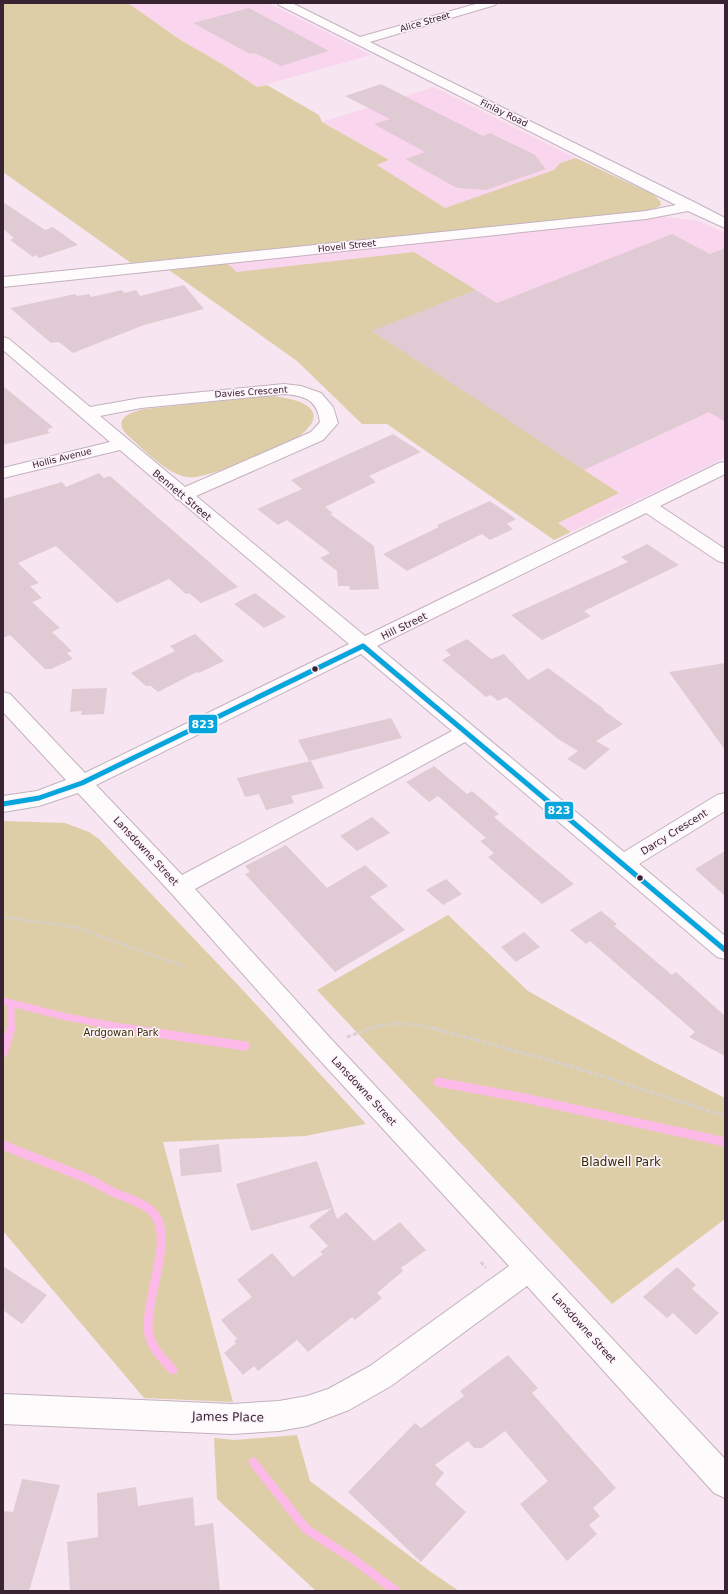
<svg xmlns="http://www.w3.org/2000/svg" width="728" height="1594" viewBox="0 0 728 1594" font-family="'DejaVu Sans',sans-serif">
<rect width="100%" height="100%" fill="#f7e5f1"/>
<g fill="#fad6ee">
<path d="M128,3H268L371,55L257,87L222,64L179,39Z"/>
<path d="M434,87L576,158L560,163L554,170L445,209L376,165L389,160L322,122Z"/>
<path d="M666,217L699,221L725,233V458L571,532L322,346L227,263Z"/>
</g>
<g fill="#decea8">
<path d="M3,3H128L179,39L222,64L257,87L267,85L319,115L322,122L389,160L377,165L445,208L554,170L560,163L576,158L654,195L660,201L661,205L658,207L643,212L131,263L3,172Z"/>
<path d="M414,252L476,290L373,331L619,493L558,523L571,532L554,540L387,424H362L297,361L169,270L227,263L237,272Z"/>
<path d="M269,396C290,397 334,406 303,433C287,447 206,480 187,477C166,474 143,448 127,435C112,419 130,412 145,409Z"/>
<path d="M3,821L65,823L89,832L99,839L239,986L366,1124L305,1136L163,1142L233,1402L144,1398L3,1231Z"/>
<path d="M448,915L528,991L652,1061L725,1098V1219L612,1304L317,990Z"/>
<path d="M297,1435L310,1481L431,1572L459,1591H316L217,1499L214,1438L235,1440Z"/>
</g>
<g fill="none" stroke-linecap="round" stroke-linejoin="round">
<g stroke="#fdbae8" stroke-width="7">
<path d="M3,1001L62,1016L130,1029"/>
<path d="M11,1029V1003"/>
</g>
<g stroke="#fdbae8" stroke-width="9">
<path d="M123,1028L245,1046"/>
<path d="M3,1053L11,1028"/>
<path d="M438,1082L524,1098L725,1142"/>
<path d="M3,1145C31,1157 60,1167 88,1179C97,1183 106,1189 115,1193C128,1199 146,1203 155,1215C174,1242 143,1302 149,1335C152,1349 164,1360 173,1370"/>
<path d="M253,1462L306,1529L353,1559L396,1591"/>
</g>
</g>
<g fill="#e0cbd5">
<path d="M249,8L329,51L281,66L255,53L250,54L193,23Z"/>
<path d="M381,84L483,136L490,133L535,155L546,169L486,190L457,188L405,159L425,152L374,124L390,119L345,96Z"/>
<path d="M3,202L45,230L53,227L78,245L39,258L36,255L33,257L10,240L14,238L3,229Z"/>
<path d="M672,234L710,254L725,248V422L709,412L584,470L372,331L476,290L497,303Z"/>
<path d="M184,285L204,309L144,325L73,353L59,342L51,343L10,308L75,294L77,296L89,294L91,297L122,290L124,293L136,290L140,296Z"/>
<path d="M3,386L53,427L47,430L50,433L3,445Z"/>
<path d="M393,434L421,452L369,476L376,482L325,507L333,513L330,514L374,546L379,589L350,590L349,586H338L337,571L320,558L330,553L287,520L278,525L257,509L302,489L291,480Z"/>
<path d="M99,473L104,478L110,476L238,587L201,603L189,593L186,594L169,579L117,603L56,546L18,563L39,583L30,586L42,598L32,602L60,628L52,632L72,651L67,653L73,659L51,669H45L10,635L3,638V499L62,482L66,487Z"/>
<path d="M490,501L516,519L507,524L513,529L490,540L482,534L407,571L383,554L439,527L437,525Z"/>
<path d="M647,544L679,565L584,611L591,616L542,640L511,615L628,562L621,557Z"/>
<path d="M255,593L286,617L264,628L234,604Z"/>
<path d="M195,634L224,661L199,673L197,672L158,692L151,686H146L131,673L175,651L170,646Z"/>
<path d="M467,639L491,659L504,654L528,680L548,668L604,709L603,710L623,724L596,741L610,749L585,770L567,759L578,751L558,739L506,697L498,701L491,695L486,697L442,660L451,655L445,650Z"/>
<path d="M725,663V750L669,672Z"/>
<path d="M107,688L104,714L81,715L82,711L70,712L72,689Z"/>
<path d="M391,718L402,738L309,761L298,740Z"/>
<path d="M311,761L324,788L291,796L294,803L266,810L259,794L245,797L237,778Z"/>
<path d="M434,766L467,794L472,791L499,814L494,817L574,884L542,904L488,857L494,853L480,841L486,838L438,796L429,802L406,782Z"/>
<path d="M372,817L390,833L357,851L340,836Z"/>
<path d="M286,845L327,888L365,865L388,886L370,897L405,930L335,972L245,874L250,872L245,866Z"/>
<path d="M725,851V896L695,869Z"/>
<path d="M446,879L462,894L443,905L426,890Z"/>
<path d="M601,911L617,924L614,926L672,975L676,972L725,1016V1056L689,1037L695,1032L590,941L586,944L570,930Z"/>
<path d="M524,932L540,947L516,962L501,947Z"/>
<path d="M219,1144L222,1172L181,1176L179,1149Z"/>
<path d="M317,1161L337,1219L346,1212L374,1241L400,1222L426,1250L401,1268L403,1271L377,1293L382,1298L355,1320L352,1317L308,1352L297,1340L258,1371L254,1366L243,1375L224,1353L236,1343L234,1341L237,1339L221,1320L252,1297L237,1280L272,1253L293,1277L323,1254L320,1252L328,1246L309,1226L332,1208L251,1231L236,1184Z"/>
<path d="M3,1266L47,1295L22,1324L3,1310Z"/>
<path d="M677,1267L696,1285L692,1289L719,1313L696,1335L673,1313L667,1318L643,1297Z"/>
<path d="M508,1355L538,1388L532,1393L616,1488L593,1508L600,1516L589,1525L597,1534L567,1561L520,1504L548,1481L505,1431L482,1448H474L468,1441L435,1465L444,1473L435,1484L466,1512L421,1562L348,1492L415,1423L421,1428L464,1396L460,1391Z"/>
<path d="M22,1479L60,1485L29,1591H3V1511L13,1512Z"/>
<path d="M136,1487L138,1506L193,1497L195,1526L213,1523L220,1591H70L67,1542L98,1537L97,1493Z"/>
</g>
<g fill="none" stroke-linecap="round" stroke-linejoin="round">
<defs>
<g id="minor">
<path d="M277,3H292L360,37L479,3H497L495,5L370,42L696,203L725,218V228L688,211L646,219L3,287V277L646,211L676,205L279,5Z"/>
<path d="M3,337L9,339L90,407L141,398L284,384L301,386L321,393L333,407L338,423L323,440L196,496L365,636L719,463L725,462V474L660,506L725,549V563L718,561L646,513L377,646L624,852L717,795L725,793V811L639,864L725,936V959L717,957L465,742L195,889L333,1041L725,1459V1498L714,1493L527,1286L391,1386L349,1410L307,1426L279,1431L232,1434L3,1424V1394L232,1404L279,1401L307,1396L328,1389L370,1366L509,1266L315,1055L171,893L78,793L39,806L3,812V796L37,791L66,780L3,712V692L10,694L85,773L349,644L179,500L176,499L173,495L120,450L3,478V468L110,442L3,350ZM284,394C305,396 317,399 320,422L311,432L185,487L100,416L141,408ZM361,654L452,731L182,875L96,785Z"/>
</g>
</defs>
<use href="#minor" stroke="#c3b2be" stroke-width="2"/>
<g stroke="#d6d0d4" stroke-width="2.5" stroke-dasharray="3 2" stroke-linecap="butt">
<path d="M3,917L75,927L185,967"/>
<path d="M367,1029C392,1021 411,1023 436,1029"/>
</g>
<g stroke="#d6d0d4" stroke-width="3" stroke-dasharray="4 2.5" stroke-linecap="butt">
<path d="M432,1028L570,1066L725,1116"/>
<path d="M347,1037L371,1028"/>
<path d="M481,1262L486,1268"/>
</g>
<use href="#minor" fill="#fefbfd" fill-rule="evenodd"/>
<defs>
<path id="bus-1" d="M3,804L39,798L82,783L363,646L725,950"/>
</defs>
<use href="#bus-1" stroke="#fdf2f9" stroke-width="8"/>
<use href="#bus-1" stroke="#06a6dc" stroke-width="5"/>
</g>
<g fill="#382332" stroke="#fdf2f9" stroke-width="1.5">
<circle cx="315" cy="669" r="3.5"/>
<circle cx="640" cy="878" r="3.5"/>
</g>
<g text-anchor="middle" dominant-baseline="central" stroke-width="3" stroke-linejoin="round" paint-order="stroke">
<g font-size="9" fill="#382332" stroke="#fdf2f9">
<text transform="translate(425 22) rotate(-16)">Alice Street</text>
<text transform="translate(504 113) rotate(26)">Finlay Road</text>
<text transform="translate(347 246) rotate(-6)">Hovell Street</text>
<text transform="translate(251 392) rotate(-4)">Davies Crescent</text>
<text transform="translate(62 458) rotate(-14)">Hollis Avenue</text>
</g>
<g font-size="10" fill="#382332" stroke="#fdf2f9">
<text transform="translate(182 495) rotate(40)">Bennett Street</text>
<text transform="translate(404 626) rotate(-26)">Hill Street</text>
<text transform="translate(674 832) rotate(-32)">Darcy Crescent</text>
<text transform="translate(146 851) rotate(47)">Lansdowne Street</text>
<text transform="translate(364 1091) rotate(47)">Lansdowne Street</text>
<text transform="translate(584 1328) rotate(48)">Lansdowne Street</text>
</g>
<g font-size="10" fill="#372f00" stroke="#fdf2f9">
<text x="121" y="1032">Ardgowan Park</text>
</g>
<g font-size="12" fill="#372f00" stroke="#fdf2f9">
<text x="621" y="1162">Bladwell Park</text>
</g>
<g font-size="12" fill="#382332" stroke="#fdf2f9">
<text transform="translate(228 1417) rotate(1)">James Place</text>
</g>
</g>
<g stroke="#fdf2f9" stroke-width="1.5">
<rect x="188" y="714" width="30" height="20" rx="4" fill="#06a6dc"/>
<rect x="544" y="801" width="30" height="19" rx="4" fill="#06a6dc"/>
</g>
<g font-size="11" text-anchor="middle" font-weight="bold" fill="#fff">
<text x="203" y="728">823</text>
<text x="559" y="814">823</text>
</g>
<rect width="728" height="1594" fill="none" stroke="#382332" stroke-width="8"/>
</svg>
